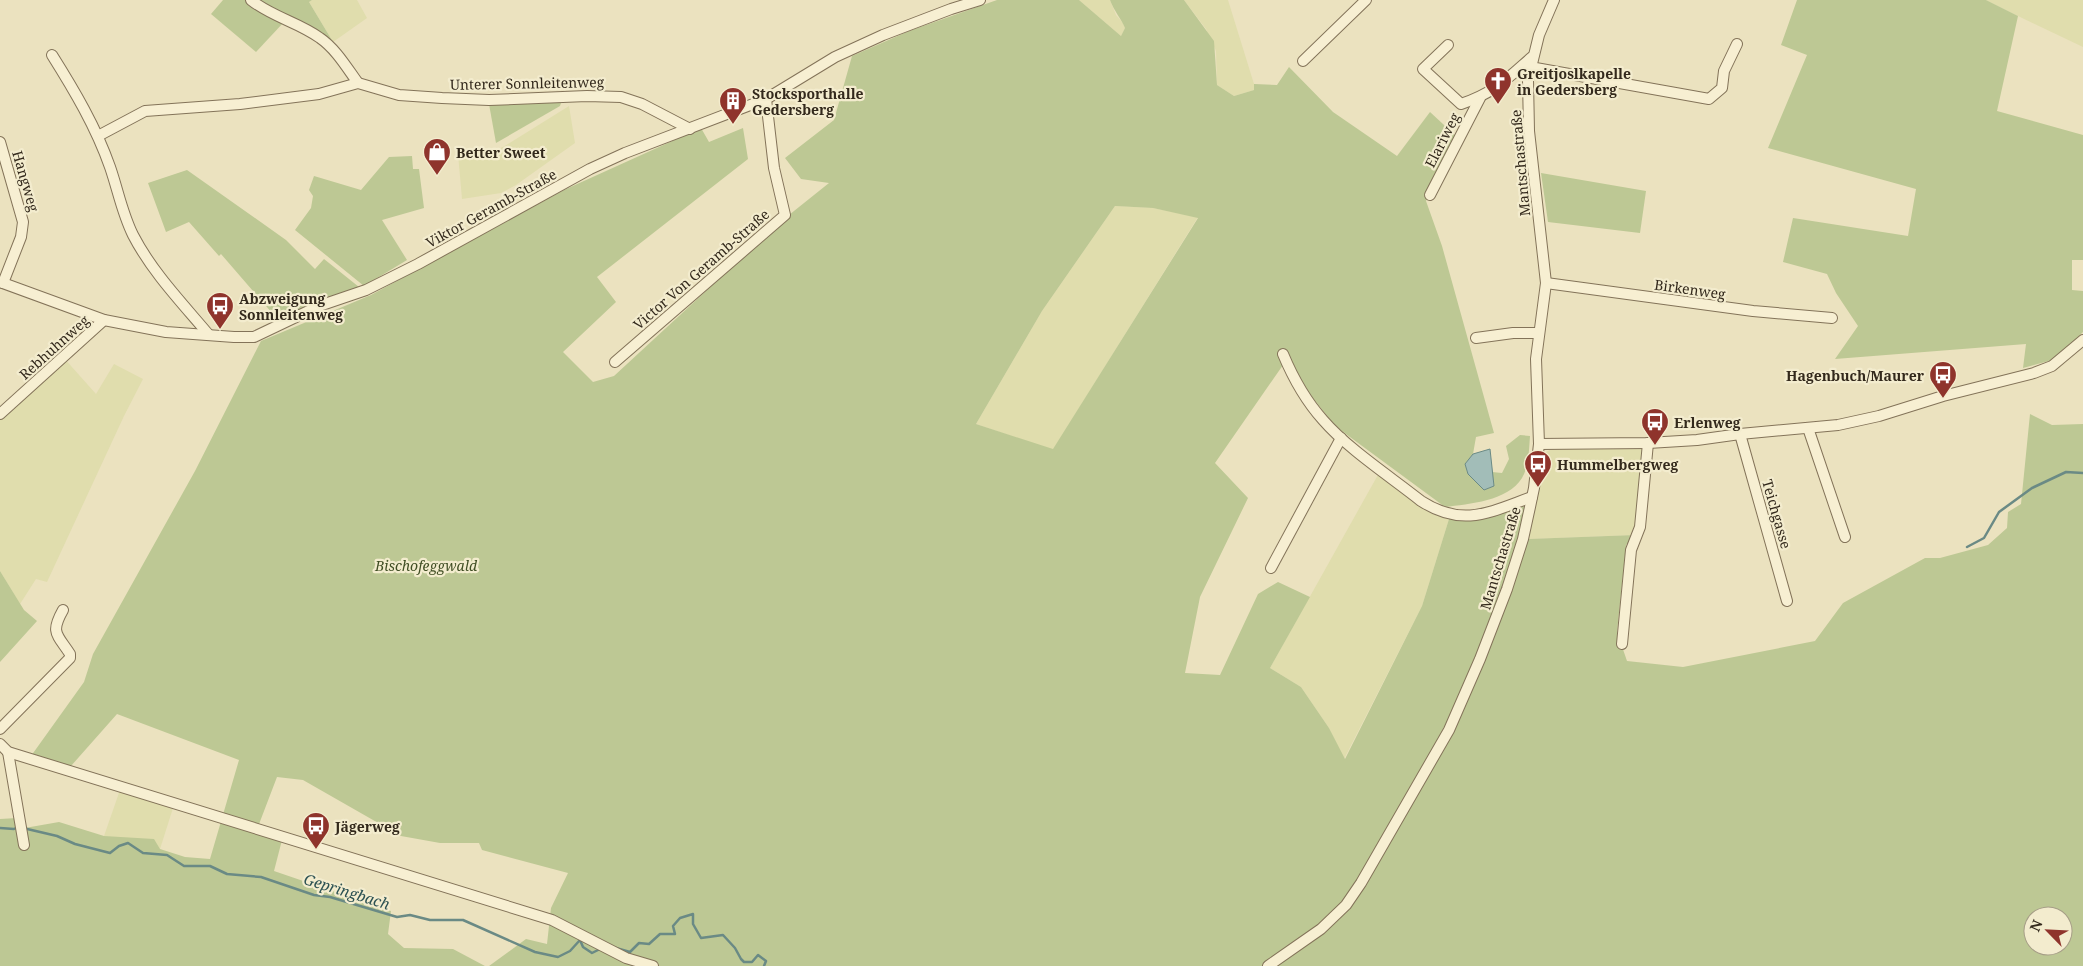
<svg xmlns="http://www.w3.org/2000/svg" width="2083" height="966" viewBox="0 0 2083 966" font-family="'Noto Serif',serif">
<rect width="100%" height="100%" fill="#ebe2bf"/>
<g fill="#e0ddad">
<path d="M312,0H357L367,18L333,42L309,2Z"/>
<path d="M1079,0H1110L1116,15L1123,23L1125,28L1121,36Z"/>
<path d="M1184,0H1228L1254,84V90L1234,96L1217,85L1216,51L1206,29Z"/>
<path d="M1986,0H2083V47L2018,16Z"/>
<path d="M569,106L575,143L516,185L501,193L462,199L458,154L493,151L503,147Z"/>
<path d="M1115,206L1153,208L1198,217L1053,450L976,424L1042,311Z"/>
<path d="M63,357L96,394L114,364L143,379L124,416L47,582L36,579L20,604L0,571V414Z"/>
<path d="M1551,449H1643L1635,535L1528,539L1534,513L1543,454Z"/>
<path d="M1379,473L1432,514L1449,519L1422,606L1344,759L1329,728L1301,687L1270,668Z"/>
<path d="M120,790L173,808L160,849L104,836Z"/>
</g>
<g fill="#bdc894" fill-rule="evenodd">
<path d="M223,0H247L284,22L256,52L211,14Z"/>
<path d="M254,0H312L309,2L333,42L330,43Z"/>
<path d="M997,0H1079L1121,36L1125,28C1122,20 1114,11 1110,0H1184L1214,41L1217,85L1234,96L1254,90V84L1277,85L1289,67L1333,112L1397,156L1430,112L1457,137L1426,201L1442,246L1494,433L1476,437L1473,454L1465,464L1468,474L1484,490L1494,486L1492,472L1502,473L1509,459L1506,446L1520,435L1530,436C1529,449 1529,466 1522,478C1508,501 1469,504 1445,507L1335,426L1312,397L1286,355L1283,365L1215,463L1248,498L1200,597L1185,673L1220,675L1258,594L1278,582L1310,597L1270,668L1301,687L1329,728L1345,759L1422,606L1449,519H1460L1521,502L1525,505C1525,529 1514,555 1506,578C1490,625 1472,672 1450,716C1425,766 1397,814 1369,863L1376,866L1421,784L1528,539L1635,535L1626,545L1617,632L1627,661L1683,667L1815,641L1843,603L1925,558H1940L1988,545L2007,528L2008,512L2021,504L2030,414L2052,425L2083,424V966H489L526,939L547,944L551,908L568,873L482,850L479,843H440L401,836L303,780L277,777L256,832L282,840L274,871L391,911L388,934L404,948L453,949L485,966H0V819L17,818L19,829L59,822L104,836L154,839L160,849L185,857L210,859L239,760L117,714L71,766L31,756L84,682L93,654L195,471L261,341L371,295L564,190L701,128L709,142L743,128L748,159L597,277L616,302L563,352L593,382L614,376L784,219L829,183L801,179L785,158L834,120L852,56L909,31ZM1115,206L1153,208L1198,218L1053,449L976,424L1042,311ZM2033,916H2063V946H2033Z"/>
<path d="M1797,0H1986L2018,16L1997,111L2083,135V260H2072V290L2083,291V332L2056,359L2023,368L2026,344L1835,359L1858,326L1836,293L1827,274L1783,262L1793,218L1908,236L1916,189L1768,148L1807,55L1781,45Z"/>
<path d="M559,102L561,103L560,106L496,143L489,104Z"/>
<path d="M412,156L413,169H419L424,208L382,220L407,260L364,286L295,230L311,208L313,196L309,190L314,176L361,190L389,157Z"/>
<path d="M187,170L286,240L315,269L324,259L359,287L279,321L221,254L219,256L189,222L166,232L148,183Z"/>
<path d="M1541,173L1646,191L1640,233L1548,222Z"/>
<path d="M0,571L24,610L37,621L0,662Z"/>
</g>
<path fill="#a2bdb8" stroke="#6a8a85" d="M1490,449L1494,486L1484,490L1468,474L1465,464L1473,454Z"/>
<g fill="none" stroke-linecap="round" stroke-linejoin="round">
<g stroke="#6a8a85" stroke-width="2.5">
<path d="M1967,547L1984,538L1999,512L2032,488L2066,472L2083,473"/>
<path d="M0,828L14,829L18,827"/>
<path d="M23,828L57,836L75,844L110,853L119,846L128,843L143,853L167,855L184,866H210L227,874L261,877L314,895L330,897L397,917L410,915L430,920H463L535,952L558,957L570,951L580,940L583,947L592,953L602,948"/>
<path d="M616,948L630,952L639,943L649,944L660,934H675L673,926L680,918L693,914V924L701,938L723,935L735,948L741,959L744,962H752L758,955L766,961L764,966"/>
</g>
<defs>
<g id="street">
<path d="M251,0C272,17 298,22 320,38C336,49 347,68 358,83"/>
<path d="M1448,45L1423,69L1461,104C1494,93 1507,79 1532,57"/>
<path d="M52,55C74,90 96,127 110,167C118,190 122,213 133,235C152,272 183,304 209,335"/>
<path d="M1303,61L1366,0"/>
<path d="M1530,67L1709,99L1722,88L1724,71L1737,44"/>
<path d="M98,136L145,111L240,104L319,94L358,83L399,95L442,98L489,100L587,96L621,97L642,104L690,129"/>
<path d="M0,142L23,222L21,237L3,283"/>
<path d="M1430,195L1480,98"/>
<path d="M0,282L104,320L166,332L234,337H254L319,306L366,290L418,264L590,169L625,153L766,99L835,57L883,35L951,9L980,0"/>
<path d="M1546,283L1753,311L1832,318"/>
<path d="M1476,338L1513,333H1539"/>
<path d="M1283,354C1293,378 1306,401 1323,420C1348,449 1391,477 1421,501C1463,528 1490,512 1532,497"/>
<path d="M615,362L785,215L774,168L766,99"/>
<path d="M0,414L104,320"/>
<path d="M1808,428L1845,537"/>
<path d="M1740,434L1787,601"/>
<path d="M1539,444L1648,443L1697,440L1740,434L1838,425L1879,416L1943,396L2034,373L2052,366L2083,340"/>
<path d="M1271,568L1341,438"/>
<path d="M1622,644L1631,550L1640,527L1648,443"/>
<path d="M0,729L70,658V654C57,634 50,633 63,610"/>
<path d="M0,744L8,752L21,756L552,920L626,958L653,966"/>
<path d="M8,752L24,845"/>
<path d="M1268,966L1321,929L1346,905L1361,883L1449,730L1480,659L1507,589L1523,539L1530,507L1534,488L1539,444L1536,359L1546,283L1529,131L1528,80L1539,35L1554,0"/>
</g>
</defs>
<use href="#street" stroke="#837359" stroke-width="12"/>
<use href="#street" stroke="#f7efd2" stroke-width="10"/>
</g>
<defs>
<symbol id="church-pin" viewBox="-11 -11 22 30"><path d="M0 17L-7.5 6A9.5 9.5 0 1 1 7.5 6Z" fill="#8f342c" stroke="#f3ecce"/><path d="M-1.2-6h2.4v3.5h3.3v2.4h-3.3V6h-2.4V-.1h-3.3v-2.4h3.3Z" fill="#fff"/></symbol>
<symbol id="building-pin" viewBox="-11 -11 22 30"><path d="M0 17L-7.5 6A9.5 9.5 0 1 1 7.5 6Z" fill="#8f342c" stroke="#f3ecce"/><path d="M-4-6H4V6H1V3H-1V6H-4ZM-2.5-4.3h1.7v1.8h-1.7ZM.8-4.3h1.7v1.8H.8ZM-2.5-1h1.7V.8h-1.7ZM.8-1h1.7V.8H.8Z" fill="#fff"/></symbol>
<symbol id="shop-pin" viewBox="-11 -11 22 30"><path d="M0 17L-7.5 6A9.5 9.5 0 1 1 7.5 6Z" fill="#8f342c" stroke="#f3ecce"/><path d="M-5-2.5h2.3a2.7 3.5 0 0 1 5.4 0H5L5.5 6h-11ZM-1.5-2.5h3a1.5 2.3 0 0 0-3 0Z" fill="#fff"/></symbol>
<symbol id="bus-pin" viewBox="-11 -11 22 30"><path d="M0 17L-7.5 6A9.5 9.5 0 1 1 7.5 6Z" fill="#8f342c" stroke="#f3ecce"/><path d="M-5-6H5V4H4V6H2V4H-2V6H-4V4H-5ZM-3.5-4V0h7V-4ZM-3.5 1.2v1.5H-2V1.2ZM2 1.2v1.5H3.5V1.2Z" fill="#fff"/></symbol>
</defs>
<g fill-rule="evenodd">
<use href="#church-pin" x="1482" y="65" width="32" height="43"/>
<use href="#building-pin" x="717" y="85" width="32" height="43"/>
<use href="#shop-pin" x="421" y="136" width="32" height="43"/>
<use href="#bus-pin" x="204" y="290" width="32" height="43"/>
<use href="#bus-pin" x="1927" y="359" width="32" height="43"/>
<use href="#bus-pin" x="1639" y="406" width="32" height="43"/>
<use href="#bus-pin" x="1522" y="448" width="32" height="43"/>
<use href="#bus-pin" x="300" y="810" width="32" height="43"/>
</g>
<g text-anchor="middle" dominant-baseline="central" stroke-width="4.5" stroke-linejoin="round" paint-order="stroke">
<g font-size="14" font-weight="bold" fill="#33291c" stroke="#f3ecce" text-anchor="start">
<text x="1517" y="73">Greitjoslkapelle<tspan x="1517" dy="16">in Gedersberg</tspan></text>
<text x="752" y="93">Stocksporthalle<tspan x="752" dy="16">Gedersberg</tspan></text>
<text x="456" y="152">Better Sweet</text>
<text x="239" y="298">Abzweigung<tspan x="239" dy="16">Sonnleitenweg</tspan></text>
<text x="1924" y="375" text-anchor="end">Hagenbuch/Maurer</text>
<text x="1674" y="422">Erlenweg</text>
<text x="1557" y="464">Hummelbergweg</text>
<text x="335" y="826">Jägerweg</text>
</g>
<g font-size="14" fill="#33291c" stroke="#f3ecce">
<text transform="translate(527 83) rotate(-1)">Unterer Sonnleitenweg</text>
<text transform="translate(1442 140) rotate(-63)">Elariweg</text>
<text transform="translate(1520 163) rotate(-95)">Mantschastraße</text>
<text transform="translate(26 181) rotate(74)">Hangweg</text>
<text transform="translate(491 208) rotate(-29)">Viktor Geramb-Straße</text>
<text transform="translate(701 269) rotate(-41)">Victor Von Geramb-Straße</text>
<text transform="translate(1690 289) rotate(8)">Birkenweg</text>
<text transform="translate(54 347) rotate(-42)">Rebhuhnweg</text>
<text transform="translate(1777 514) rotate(74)">Teichgasse</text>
<text transform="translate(1500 558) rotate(-73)">Mantschastraße</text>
</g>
<g font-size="14" font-style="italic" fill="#404e24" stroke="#f3ecce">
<text x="426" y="565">Bischofeggwald</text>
</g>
<g font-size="15" font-style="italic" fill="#2c5152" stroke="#f3ecce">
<text transform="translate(347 891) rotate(17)">Gepringbach</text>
</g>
</g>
<g transform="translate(2048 931) rotate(294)"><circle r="24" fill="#f3ecce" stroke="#a69e87"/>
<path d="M0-4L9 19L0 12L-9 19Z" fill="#8f342c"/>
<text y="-8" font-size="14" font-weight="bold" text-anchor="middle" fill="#33291c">N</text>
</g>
</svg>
